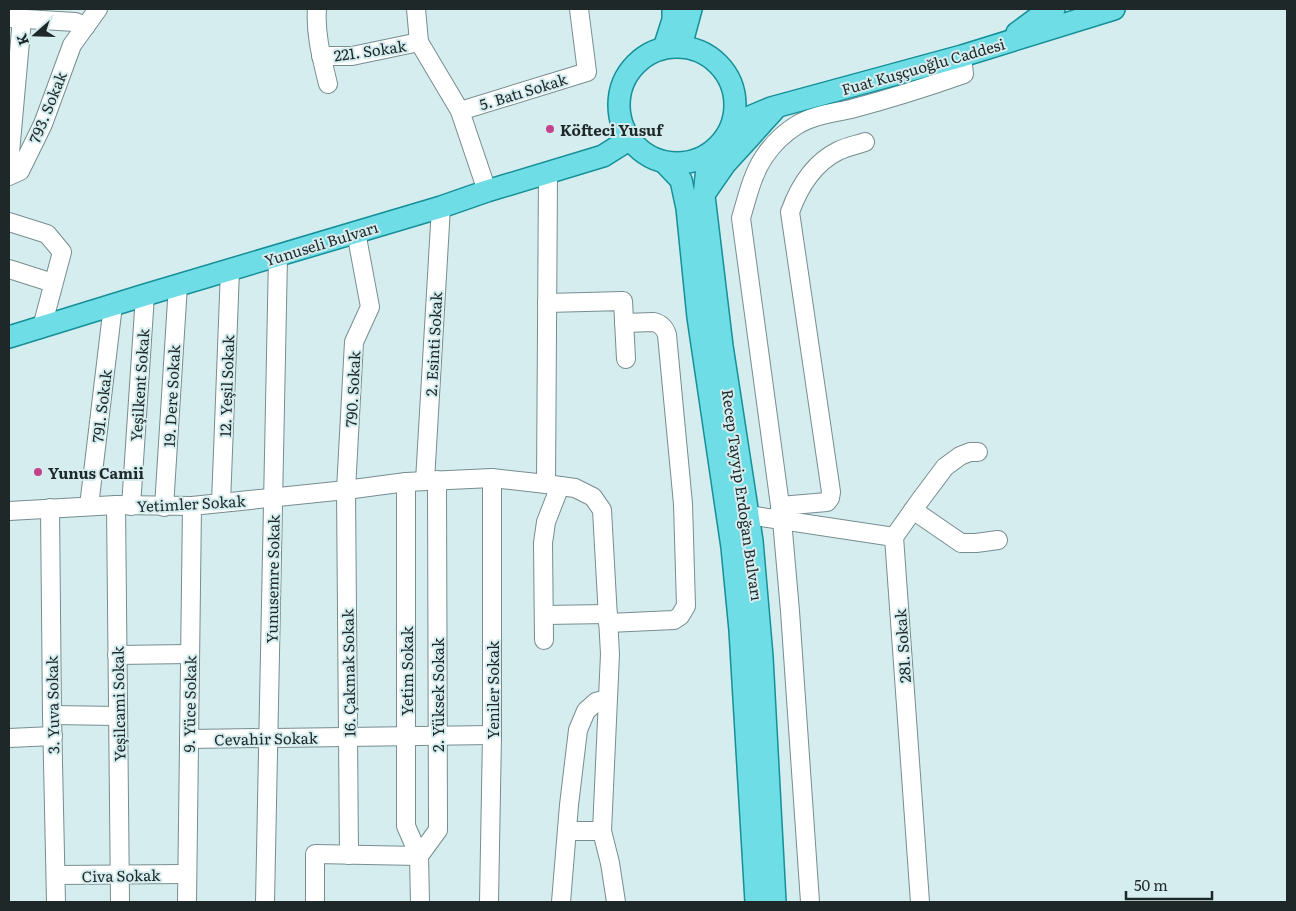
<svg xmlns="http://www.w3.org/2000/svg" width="1296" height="911" viewBox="0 0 1296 911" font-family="Literata,serif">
<rect width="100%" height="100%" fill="#d5edef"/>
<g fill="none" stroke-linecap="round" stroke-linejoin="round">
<defs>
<g id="minor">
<path d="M317,9C315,34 322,59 328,84"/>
<path d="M416,9L419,42L460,111L487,191"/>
<path d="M9,18L75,22L86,26"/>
<path d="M321,56H352L419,42"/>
<path d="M460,111L587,72L579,9"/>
<path d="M9,164L22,19"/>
<path d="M9,176L20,171L43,124L72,45L98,9"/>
<path d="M9,222L47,234L62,252L42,327"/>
<path d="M9,269L53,283"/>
<path d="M547,303L623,301L626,359"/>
<path d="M425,481L441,207"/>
<path d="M546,484L575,488L593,497L602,510L610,654L602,831L610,863L616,902"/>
<path d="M221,503L230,270"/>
<path d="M116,505L120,902"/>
<path d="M89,506L113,305"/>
<path d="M131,506L145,295"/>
<path d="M780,506L827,502L830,498L831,492L790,212C799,187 814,163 838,151C846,147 856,145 865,142"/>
<path d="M164,507L178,285"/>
<path d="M50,508L52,715L56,902"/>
<path d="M913,510L961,543H976L998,540"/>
<path d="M9,511L116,505L192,506L346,490L406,482L492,478L546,484L548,173"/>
<path d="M748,515L894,537L920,902"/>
<path d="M894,537L921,499L945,467L960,456L970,452H978"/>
<path d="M544,615L608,614"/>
<path d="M608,623L674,620L680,616L686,606L683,504L667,335C665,328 661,324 654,322L624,323"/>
<path d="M544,640L543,543L546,522L560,486"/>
<path d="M117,655L190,654"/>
<path d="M52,715L118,716"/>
<path d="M9,738L53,736"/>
<path d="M189,739L492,735"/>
<path d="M567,831H602"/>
<path d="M349,855L346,490L354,342L370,307L356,232"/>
<path d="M56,875L187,874"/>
<path d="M187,902L192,506"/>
<path d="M265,902L278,256"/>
<path d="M315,902V854L419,856L406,826V482"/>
<path d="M420,902L419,856L438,830L437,480"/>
<path d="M489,902L492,735V478"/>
<path d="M561,902L569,805L578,730L586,711L596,702L607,699"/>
<path d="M810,902L790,611L782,520L741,218C747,198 752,175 764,157C772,145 784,133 797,125C813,115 833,113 851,109C889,99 927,87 964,74L962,56"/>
</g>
<g id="major">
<path d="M1017,33L1047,11L1054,9"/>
<path d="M681,46L691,9"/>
<circle cx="677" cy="105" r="58"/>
<path d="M664,48L673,20V9"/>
<path d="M733,124L771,108L962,56L1114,9"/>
<path d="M715,150L707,167L704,196L722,346L752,541L762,657L775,902"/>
<path d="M664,162L681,180L687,208L698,317L732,547L740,630L756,902"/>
<path d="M707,190L725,164L774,110"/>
<path d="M9,337L145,295L441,207L487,191L603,156L630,139"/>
</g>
</defs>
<use href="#minor" stroke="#778d8f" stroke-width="20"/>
<use href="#major" stroke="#158f98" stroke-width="24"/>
<use href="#minor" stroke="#fff" stroke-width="18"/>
<use href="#major" stroke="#6fdde5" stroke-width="21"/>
</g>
<g fill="#c4428a" stroke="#d5edef" stroke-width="2">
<circle cx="550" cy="129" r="5"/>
<circle cx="38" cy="472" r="5"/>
</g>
<g text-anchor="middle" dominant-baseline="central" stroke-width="4" stroke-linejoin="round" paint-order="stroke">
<g font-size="15" fill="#1f2829" stroke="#d5edef">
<text transform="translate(370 50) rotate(-8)">221. Sokak</text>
<text transform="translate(923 66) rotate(-16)">Fuat Kuşçuoğlu Caddesi</text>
<text transform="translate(523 91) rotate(-17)">5. Batı Sokak</text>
<text transform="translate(47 107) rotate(-68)">793. Sokak</text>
<text transform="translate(321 243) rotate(-17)">Yunuseli Bulvarı</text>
<text transform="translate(433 344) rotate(-87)">2. Esinti Sokak</text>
<text transform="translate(139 385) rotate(-86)">Yeşilkent Sokak</text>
<text transform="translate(226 386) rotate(-88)">12. Yeşil Sokak</text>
<text transform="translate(352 389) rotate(-87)">790. Sokak</text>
<text transform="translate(171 396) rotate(-87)">19. Dere Sokak</text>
<text transform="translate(101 406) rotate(-83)">791. Sokak</text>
<text transform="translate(743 495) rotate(82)">Recep Tayyip Erdoğan Bulvarı</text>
<text transform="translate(191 503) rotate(-3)">Yetimler Sokak</text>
<text transform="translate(272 579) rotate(-89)">Yunusemre Sokak</text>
<text transform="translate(902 646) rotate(-94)">281. Sokak</text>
<text transform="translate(406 671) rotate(-90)">Yetim Sokak</text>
<text transform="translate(348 673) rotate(-91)">16. Çakmak Sokak</text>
<text transform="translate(492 690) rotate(-90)">Yeniler Sokak</text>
<text transform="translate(437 695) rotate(-90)">2. Yüksek Sokak</text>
<text transform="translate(118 704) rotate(-91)">Yeşilcami Sokak</text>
<text transform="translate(189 704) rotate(-89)">9. Yüce Sokak</text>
<text transform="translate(52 705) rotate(-91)">3. Yuva Sokak</text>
<text transform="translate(266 738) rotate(-1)">Cevahir Sokak</text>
<text transform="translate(121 875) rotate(-1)">Civa Sokak</text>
</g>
<g font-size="15" font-weight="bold" fill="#1f2829" stroke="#d5edef" text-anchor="start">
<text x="560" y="129">Köfteci Yusuf</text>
<text x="48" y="472">Yunus Camii</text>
</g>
</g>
<rect width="1296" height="911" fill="none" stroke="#1f2829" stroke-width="20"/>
<g transform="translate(35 35) rotate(250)" stroke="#d5edef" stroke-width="4" paint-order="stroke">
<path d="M0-4L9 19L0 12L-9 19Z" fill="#1f2829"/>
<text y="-8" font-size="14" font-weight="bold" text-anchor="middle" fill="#1f2829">K</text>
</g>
<path d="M1126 891v8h86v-8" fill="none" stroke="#1f2829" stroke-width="2.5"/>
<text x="1134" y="891" font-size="15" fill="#1f2829" stroke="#d5edef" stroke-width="4" paint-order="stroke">50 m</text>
</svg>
